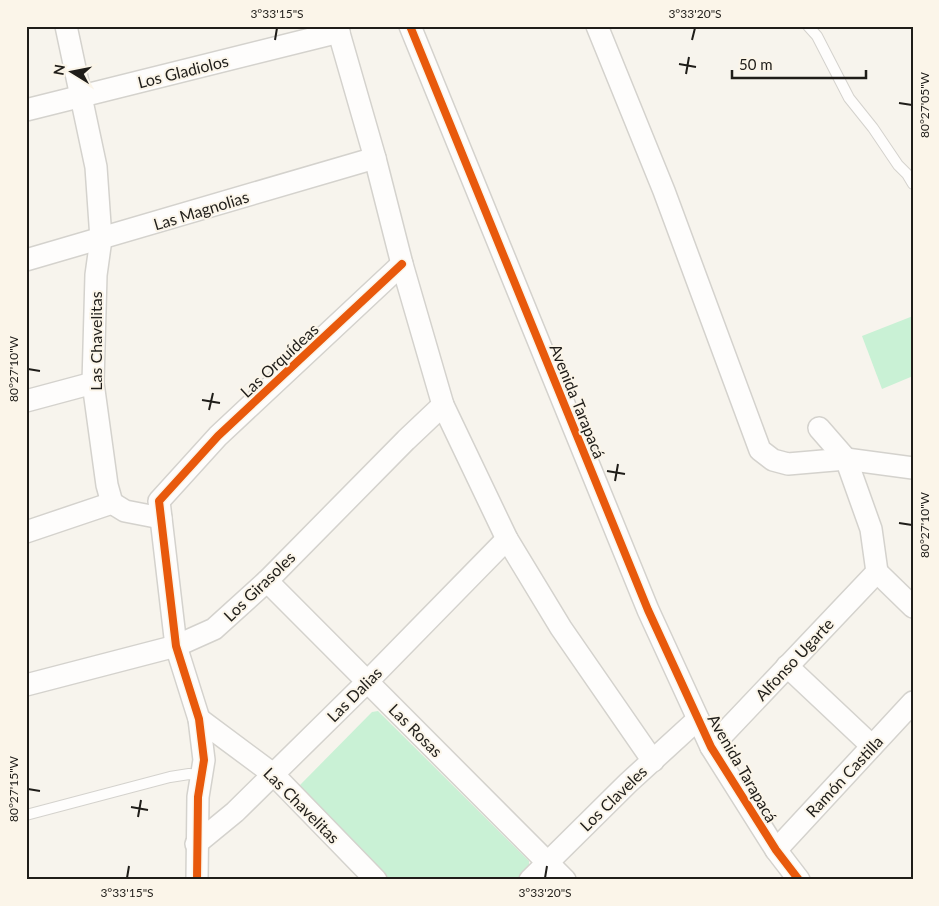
<svg xmlns="http://www.w3.org/2000/svg" width="939" height="906" viewBox="0 0 939 906" font-family="Lato,sans-serif">
<rect width="100%" height="100%" fill="#f7f4ed"/>
<g fill="#c9f1d5">
<path d="M913,316V376L882,389L862,336Z"/>
<path d="M378,711L529,861V868L517,880H390L300,790V785L372,712Z"/>
</g>
<g fill="none" stroke-linecap="round" stroke-linejoin="round">
<defs>
<g id="service">
<path d="M808,26L817,36L849,98L873,128L898,165L907,174L913,184"/>
<path d="M26,815L170,777L189,774L201,775"/>
</g>
<g id="minor">
<path d="M66,26L96,167L101,239L96,275L93,383L107,485L112,503"/>
<path d="M337,26L375,158L402,264L443,405L507,539L561,628L653,761"/>
<path d="M410,26L648,610L711,747L776,850L799,880"/>
<path d="M597,26L664,191L760,450L773,460L788,464L846,459L913,468"/>
<path d="M26,110L339,32"/>
<path d="M26,260L375,158"/>
<path d="M26,401L93,383"/>
<path d="M819,428L846,459L871,529L877,572"/>
<path d="M26,532L112,503L125,511L161,518"/>
<path d="M877,572L913,607"/>
<path d="M267,581L565,880"/>
<path d="M787,666L872,746"/>
<path d="M26,685L176,646L214,629L267,581L406,440L443,405"/>
<path d="M199,719L273,774L376,880"/>
<path d="M711,747L877,572"/>
<path d="M196,844L235,812L368,681L507,539"/>
<path d="M776,850L913,702"/>
<path d="M197,880L198,797L204,760L199,719L176,646L159,501L218,436L402,264"/>
<path d="M530,880L628,783L698,719"/>
</g>
</defs>
<use href="#service" stroke="#d4d2cd" stroke-width="12"/>
<use href="#minor" stroke="#d4d2cd" stroke-width="24"/>
<use href="#service" stroke="#fefdfc" stroke-width="10"/>
<use href="#minor" stroke="#fefdfc" stroke-width="21"/>
<defs>
<g id="cycleway">
<path d="M410,26L648,610L711,747L776,850L799,880"/>
<path d="M197,880L198,797L204,760L199,719L176,646L159,501L218,436L402,264"/>
</g>
</defs>
<use href="#cycleway" stroke="#fbf5e9" stroke-width="11"/>
<use href="#cycleway" stroke="#e8590c" stroke-width="8"/>
</g>
<path fill="none" stroke="#1f1d19" stroke-width="2" d="M275,40L277,28M692,40L695,28M679,64L696,67M686,74L689,57M899,103L912,105M28,369L40,371M202,400L220,403M209,410L213,393M607,471L625,474M615,481L618,464M899,523L912,525M28,789L40,791M131,807L148,810M138,817L141,800M127,878L129,866M545,878L547,866"/>
<g text-anchor="middle" dominant-baseline="central" stroke-width="4" stroke-linejoin="round" paint-order="stroke">
<g font-size="16" fill="#1f1d19" stroke="#fbf5e9">
<text transform="translate(183 71) rotate(-14)">Los Gladiolos</text>
<text transform="translate(201 210) rotate(-17)">Las Magnolias</text>
<text transform="translate(95 341) rotate(-90)">Las Chavelitas</text>
<text transform="translate(279 360) rotate(-43)">Las Orquídeas</text>
<text transform="translate(578 401) rotate(68)">Avenida Tarapacá</text>
<text transform="translate(259 586) rotate(-44)">Los Girasoles</text>
<text transform="translate(794 659) rotate(-47)">Alfonso Ugarte</text>
<text transform="translate(354 694) rotate(-45)">Las Dalias</text>
<text transform="translate(416 730) rotate(45)">Las Rosas</text>
<text transform="translate(743 768) rotate(60)">Avenida Tarapacá</text>
<text transform="translate(844 776) rotate(-47)">Ramón Castilla</text>
<text transform="translate(613 798) rotate(-44)">Los Claveles</text>
<text transform="translate(302 805) rotate(45)">Las Chavelitas</text>
</g>
</g>
<rect width="939" height="906" fill="none" stroke="#fbf5e9" stroke-width="55"/>
<g transform="translate(72 72) rotate(280)" stroke="#fbf5e9" stroke-width="4" paint-order="stroke">
<path d="M0-4L9 19L0 12L-9 19Z" fill="#1f1d19"/>
<text y="-8" font-size="14" font-weight="bold" text-anchor="middle" fill="#1f1d19">N</text>
</g>
<path d="M732 70v8h134v-8" fill="none" stroke="#1f1d19" stroke-width="2.5"/>
<text x="739" y="70" font-size="15" fill="#1f1d19" stroke="#fbf5e9" stroke-width="4" paint-order="stroke">50 m</text>
<rect x="28" y="28" width="884" height="850" fill="none" stroke="#1f1d19" stroke-width="2"/>
<g font-size="12" text-anchor="middle" fill="#1f1d19">
<text x="277" y="18">3°33'15"S</text>
<text x="695" y="18">3°33'20"S</text>
<text transform="translate(925 105) rotate(-90)" y="4">80°27'05"W</text>
<text transform="translate(14 369) rotate(-90)" y="4">80°27'10"W</text>
<text transform="translate(925 525) rotate(-90)" y="4">80°27'10"W</text>
<text transform="translate(14 789) rotate(-90)" y="4">80°27'15"W</text>
<text x="127" y="897">3°33'15"S</text>
<text x="545" y="897">3°33'20"S</text>
</g>
</svg>
